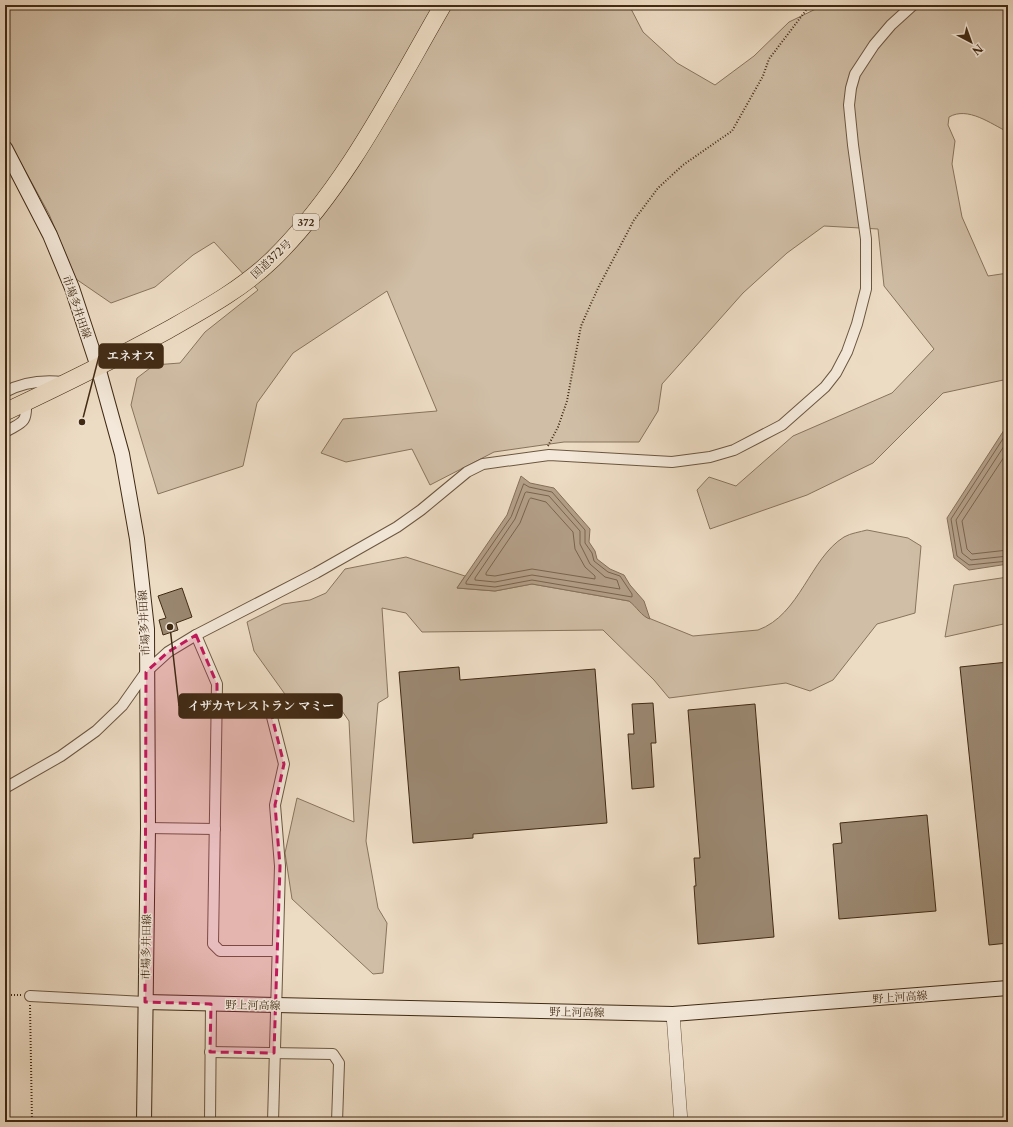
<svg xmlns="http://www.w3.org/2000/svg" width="1013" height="1127" viewBox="0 0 1013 1127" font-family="'Libre Caslon Text','Noto Serif JP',serif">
<rect width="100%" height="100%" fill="#eddcc4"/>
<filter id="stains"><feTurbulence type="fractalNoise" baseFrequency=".005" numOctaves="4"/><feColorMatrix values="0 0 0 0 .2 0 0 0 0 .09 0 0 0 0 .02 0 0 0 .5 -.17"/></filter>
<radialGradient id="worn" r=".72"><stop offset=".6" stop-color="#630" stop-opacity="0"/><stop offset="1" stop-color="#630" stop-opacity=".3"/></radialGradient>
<g fill="#d0bea6" stroke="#88745d">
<path d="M5,5H629L643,32L677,63L715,85L754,56L789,22L824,5H1008V132C991,124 968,106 949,117L948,125L955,141L952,164L962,217L988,276L1008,273V379L943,393L873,463L807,495L710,529L697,490L709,477L736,486L793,436L892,393L934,349L884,286L878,229L824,226L787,253L743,293L662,384L658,411L639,442H564L494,452L430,485L412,449L346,462L321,453L343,419L437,411L387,291L293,353L257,403L243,466L158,494L131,405L137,378L154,365L180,363L205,332L258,290L214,242L193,255L155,287L111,303L76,279L49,214L5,134Z"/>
<path d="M867,530L908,538L921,546L915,613L877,624L833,680L810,691L786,683L669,698L654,680L603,630L422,632L406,613L382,608L388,697L378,703L366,841L378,908L387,923L383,973L373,974L292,899L285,853L297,798L354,822L349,721L340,708L309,706L287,697L254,651L247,622L283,604L310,600L326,593L345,569L406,557L465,576L457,588L495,591L532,584L629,601L636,606L646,617L693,636L758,630C800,615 810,558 844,537C851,533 860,532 867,530Z"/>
<path d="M1008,577V623L945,637L954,585Z"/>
</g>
<g fill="#b39f88" stroke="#85705a">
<path d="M1008,424V564L969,570L954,558L947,518Z"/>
<path d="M521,476L530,483L554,488L590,529L589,542L595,551L597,559L610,569L624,575L630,585L644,601L650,619C642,617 636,606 629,601L532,584L495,591L457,588L507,515Z"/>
</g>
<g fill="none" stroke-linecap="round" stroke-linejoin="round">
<g stroke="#7a644e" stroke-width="1">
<path d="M1008,431L951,519L957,556L969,565L1008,561"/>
<path d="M1008,440L956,520L962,553L971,560L1008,556"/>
<path d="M1008,451L962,521L967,549L972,554L1008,550"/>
<path d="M524,484L529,487L552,492L585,530V543L592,553L594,561L608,572L620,576L632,594V597L532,580L495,587L466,584V582L511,517Z"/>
<path d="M527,492L549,496L580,531V544L590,564L605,577L617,580L620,589L532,575L495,582L475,580V578L515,519L525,493Z"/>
<path d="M531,498L546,502L573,532L575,549L585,567L595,576V579L532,569L495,576L486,575V573L520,523L529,500Z"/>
</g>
</g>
<g fill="#9a8770" stroke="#412a14">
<path d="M182,588L192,617L176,623L178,630L163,635L159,620L166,618L158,596Z"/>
<path d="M1008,662V943L989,945L960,667Z"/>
<path d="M459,667L460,680L595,669L607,823L473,834V838L413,843L399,672Z"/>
<path d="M653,703L656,743H651L654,787L632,789L628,734H634L632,704Z"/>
<path d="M755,704L774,937L698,944L694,886H696L694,858H700L688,710Z"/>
<path d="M927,815L936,911L839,919L833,844L842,843L840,823Z"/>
</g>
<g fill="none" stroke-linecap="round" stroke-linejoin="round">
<defs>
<g id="minor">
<path d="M5,392C23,382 44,380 63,382"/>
<path d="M5,432C22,422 27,424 26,403"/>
<path d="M196,635L217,684L213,944L220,951H276"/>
<path d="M217,706L265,707L271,713L284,764L275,805L280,866L273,1122"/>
<path d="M5,788L61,756L96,731L122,706L146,672L168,652L196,635L316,573L397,527L421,510L467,472L483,464L549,455L672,462L710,457L734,450L782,425L825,387L836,373L847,352L857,324L866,289V239L853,145L849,105L851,88L855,74L874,45L891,25L913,5"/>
<path d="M148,828L215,829"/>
<path d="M30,996L145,1002"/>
<path d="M210,1052L333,1054L339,1063L337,1122"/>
<path d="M210,1122L211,1004"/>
</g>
<path id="tertiary" d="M673,1014L681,1122"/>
<g id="secondary">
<path d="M5,148L50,235L72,288L98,367L122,454L137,539L147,629L148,828L144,1122"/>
<path d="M145,1002L673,1014L1008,988"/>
</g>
<path id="trunk" d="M5,412C60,386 115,359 168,330C205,309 242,289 273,259C346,187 392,93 443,5"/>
</defs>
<use href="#minor" stroke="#6c5640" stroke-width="12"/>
<use href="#tertiary" stroke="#6c5640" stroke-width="14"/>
<use href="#secondary" stroke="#412a14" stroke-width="16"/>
<use href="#trunk" stroke="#412a14" stroke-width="18"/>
<g stroke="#412a14" stroke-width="2" stroke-dasharray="1 2" stroke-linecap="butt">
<path d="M5,231L8,380"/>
<path d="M548,446L558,427L567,401L581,326L598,288L634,220L658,188L683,165L732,131L763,76L769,59L810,5"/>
<path d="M5,995H21"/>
<path d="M30,1005L32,1122"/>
</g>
<use href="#minor" stroke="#f3e8d9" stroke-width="10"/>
<use href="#tertiary" stroke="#f3e8d9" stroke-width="13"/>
<use href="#secondary" stroke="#f3e8d9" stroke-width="14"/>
<use href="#trunk" stroke="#eddcc4" stroke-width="17"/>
</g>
<path fill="#c2185b" fill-opacity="0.2" stroke="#c2185b" stroke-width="3" stroke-dasharray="8 5" stroke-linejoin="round" d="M196,635L217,684V706L265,707L271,713L284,764L275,805L280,866L274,1053L210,1052L211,1004L145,1002L146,672L168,652Z"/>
<g text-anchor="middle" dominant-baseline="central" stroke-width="3" stroke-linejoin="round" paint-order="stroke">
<rect fill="#f3e8d9" stroke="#76634f" stroke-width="1" x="293" y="214" width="26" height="16" rx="3"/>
<g font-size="10" font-weight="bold" fill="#412a14">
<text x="306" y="222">372</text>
</g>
<g font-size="11" fill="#412a14" stroke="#f3e8d9">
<text transform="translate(271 259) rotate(-43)">国道372号</text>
<text transform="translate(77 307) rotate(71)">市場多井田線</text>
<text transform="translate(144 623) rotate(-93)">市場多井田線</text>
<text transform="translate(146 947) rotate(-89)">市場多井田線</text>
<text transform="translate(900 997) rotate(-4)">野上河高線</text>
<text transform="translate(253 1005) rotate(1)">野上河高線</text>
<text transform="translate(577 1012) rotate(1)">野上河高線</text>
</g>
</g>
<path fill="none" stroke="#412a14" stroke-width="1.5" d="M82 422L99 356M170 627L179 706"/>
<g fill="#412a14" stroke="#f3e8d9" stroke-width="1.5">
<circle cx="82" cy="422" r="4"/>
<circle cx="170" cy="627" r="4"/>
</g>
<g fill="#412a14" stroke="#412a14" stroke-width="1.5">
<rect x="99" y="344" width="64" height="24" rx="4"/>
<rect x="179" y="694" width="163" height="24" rx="4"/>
</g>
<g font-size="12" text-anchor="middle" font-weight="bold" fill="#fff">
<text x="131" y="360">エネオス</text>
<text x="261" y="710">イザカヤレストラン マミー</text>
</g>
<rect width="1013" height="1127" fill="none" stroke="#eddcc4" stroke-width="20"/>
<rect x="6" y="6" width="1001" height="1115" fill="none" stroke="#412a14" stroke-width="2"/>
<rect x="10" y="10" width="993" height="1107" fill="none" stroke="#412a14"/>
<g transform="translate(971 42) rotate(139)" stroke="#f3e8d9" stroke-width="3" paint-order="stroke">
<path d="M0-3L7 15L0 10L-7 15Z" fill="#412a14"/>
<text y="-6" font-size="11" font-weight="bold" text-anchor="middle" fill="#412a14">N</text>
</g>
<rect width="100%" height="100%" filter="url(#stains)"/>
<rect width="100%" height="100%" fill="url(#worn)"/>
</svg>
